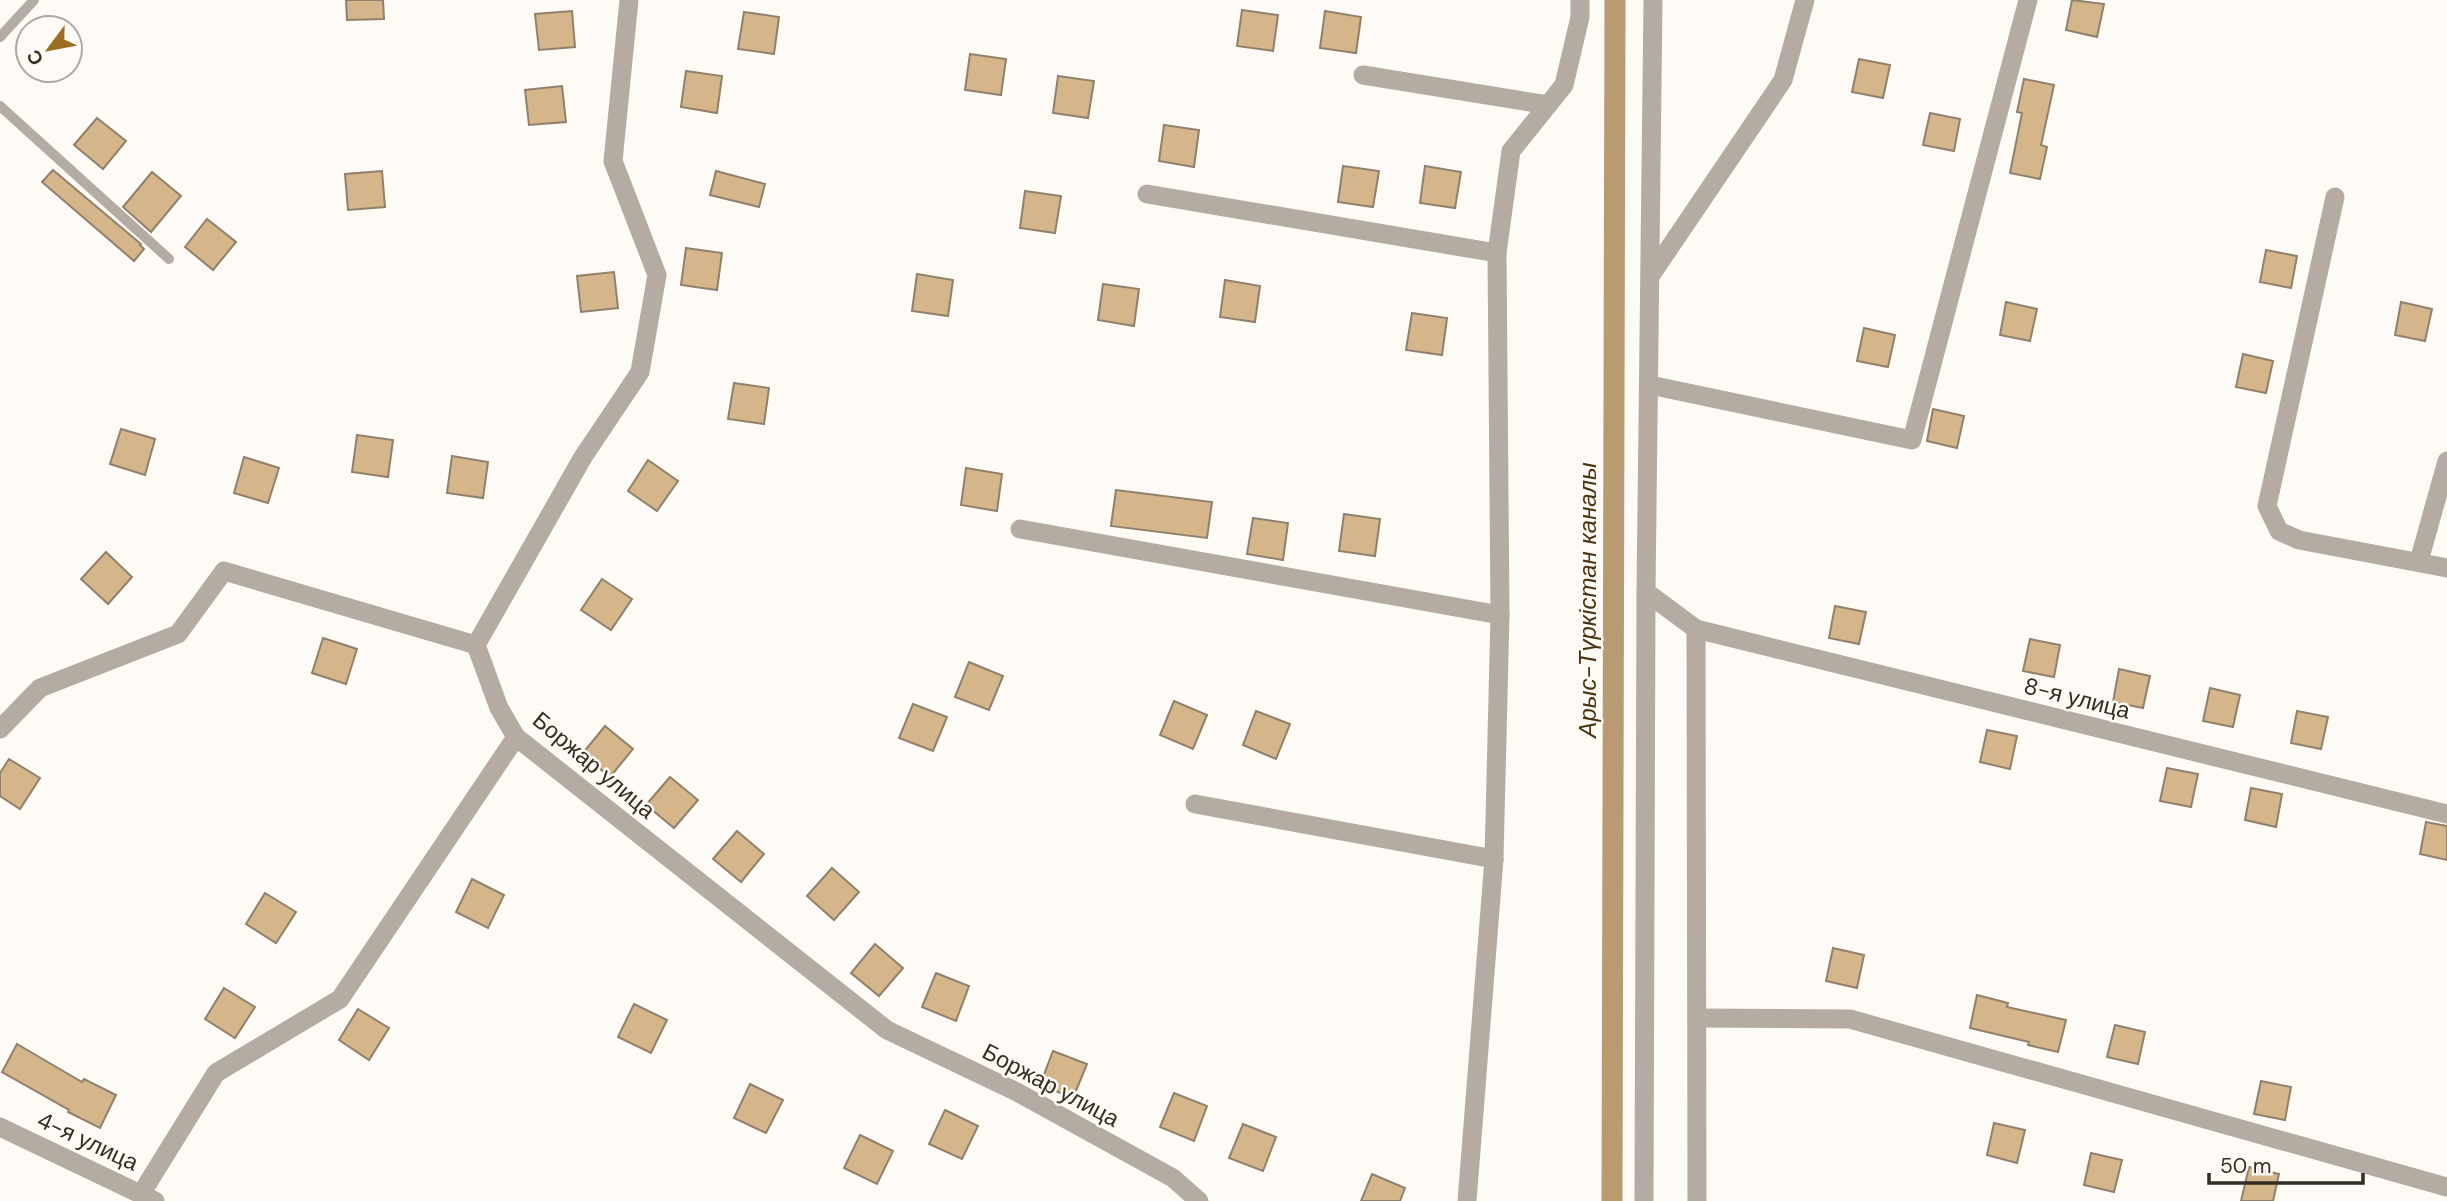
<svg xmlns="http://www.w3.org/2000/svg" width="2447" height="1201" viewBox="0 0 2447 1201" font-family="'DM Sans',sans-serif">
<rect width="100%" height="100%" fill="#fefaf5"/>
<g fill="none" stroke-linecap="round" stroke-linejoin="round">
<path stroke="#ba9a70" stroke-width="21" d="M1612,1201L1615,0"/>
</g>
<g fill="#d5b58a" stroke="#91816c" stroke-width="2">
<path d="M346,0H383L384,19L347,20Z"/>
<path d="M2072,0L2104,4L2097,37L2066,30Z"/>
<path d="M1242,10L1278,15L1273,51L1237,46Z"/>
<path d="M572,11L575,47L539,50L535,14Z"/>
<path d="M1325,11L1361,17L1356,53L1320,48Z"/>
<path d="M744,12L779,17L774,54L738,49Z"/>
<path d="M970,54L1006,59L1001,95L965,90Z"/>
<path d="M1859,59L1890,65L1883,98L1852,92Z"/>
<path d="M686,71L722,76L717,113L681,107Z"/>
<path d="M1058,76L1094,81L1088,118L1053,113Z"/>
<path d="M2024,79L2054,85L2041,145L2047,147L2040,179L2010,173L2022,113L2017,112Z"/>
<path d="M562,86L566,122L529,125L525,90Z"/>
<path d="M1930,113L1960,119L1954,151L1923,145Z"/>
<path d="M97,118L126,141L103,169L74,145Z"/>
<path d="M1164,125L1199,130L1194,167L1159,161Z"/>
<path d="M1343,166L1379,171L1373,207L1338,202Z"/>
<path d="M1425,166L1461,172L1455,208L1420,203Z"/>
<path d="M53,170L141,244L140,245L144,249L134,261L42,182Z"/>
<path d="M382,171L385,207L348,210L345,174Z"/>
<path d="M716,171L765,184L759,207L710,195Z"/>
<path d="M152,172L181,196L151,232L123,207Z"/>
<path d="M1025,191L1061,196L1055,233L1020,228Z"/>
<path d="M207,219L236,242L213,270L185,247Z"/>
<path d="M686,248L722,253L717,290L681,285Z"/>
<path d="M2266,250L2297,256L2291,288L2260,282Z"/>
<path d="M614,272L618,308L581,312L577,276Z"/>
<path d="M917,274L953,280L948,316L912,311Z"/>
<path d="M1225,280L1260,286L1255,322L1220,317Z"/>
<path d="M1103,284L1139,289L1134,326L1098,320Z"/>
<path d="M2006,302L2037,309L2030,341L2000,335Z"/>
<path d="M2401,302L2432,309L2425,341L2395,335Z"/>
<path d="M1412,313L1447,318L1442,355L1406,350Z"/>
<path d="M1864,328L1895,335L1888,367L1857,361Z"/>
<path d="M2243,354L2273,361L2266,393L2236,387Z"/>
<path d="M734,383L769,388L764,424L728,419Z"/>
<path d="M1933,409L1964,416L1957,448L1927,441Z"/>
<path d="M121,429L155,439L145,475L110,464Z"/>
<path d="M357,435L393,440L388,477L352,472Z"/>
<path d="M452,456L488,462L483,498L447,493Z"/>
<path d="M244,457L279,468L268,503L234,493Z"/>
<path d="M648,460L678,481L657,511L628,491Z"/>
<path d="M966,468L1002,474L997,511L961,505Z"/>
<path d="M1116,490L1212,502L1207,538L1111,526Z"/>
<path d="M1344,514L1380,519L1375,556L1339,551Z"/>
<path d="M1253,518L1288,523L1283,560L1247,554Z"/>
<path d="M106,552L132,577L108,604L81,579Z"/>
<path d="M602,579L632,599L611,630L581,610Z"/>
<path d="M1835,606L1866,612L1859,644L1829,638Z"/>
<path d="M323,638L357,649L346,684L312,673Z"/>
<path d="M2030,639L2060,645L2054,677L2023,671Z"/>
<path d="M969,662L1003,676L989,710L955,697Z"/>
<path d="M2119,669L2150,676L2143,708L2113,702Z"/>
<path d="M2210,688L2240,695L2233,727L2203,721Z"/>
<path d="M1174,701L1207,715L1193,749L1160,735Z"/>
<path d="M913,704L947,717L933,751L899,738Z"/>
<path d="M1256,711L1290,724L1276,759L1243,745Z"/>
<path d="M2297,711L2328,717L2321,749L2291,743Z"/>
<path d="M605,726L633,749L610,777L582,754Z"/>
<path d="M1987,730L2017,736L2010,769L1980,762Z"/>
<path d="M9,759L40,778L20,809L0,796V773Z"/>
<path d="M2167,768L2198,774L2191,807L2160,801Z"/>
<path d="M670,777L698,800L674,828L646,805Z"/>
<path d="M2251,788L2282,794L2276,827L2245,820Z"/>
<path d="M2426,822L2447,826V860L2420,854Z"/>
<path d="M737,831L764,854L741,882L713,859Z"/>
<path d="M832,868L859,892L834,920L807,896Z"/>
<path d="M472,879L504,895L488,928L456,912Z"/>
<path d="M265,893L296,912L276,943L246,924Z"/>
<path d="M875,944L903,968L879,996L851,973Z"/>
<path d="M1833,948L1864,955L1857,988L1826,981Z"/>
<path d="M936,973L969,986L956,1021L922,1007Z"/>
<path d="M224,988L255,1007L235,1038L205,1019Z"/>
<path d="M1977,995L2008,1003L2007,1007L2066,1020L2058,1052L2028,1045L2029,1042L1970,1028Z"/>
<path d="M634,1004L667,1020L651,1053L618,1037Z"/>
<path d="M358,1009L389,1028L369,1060L339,1040Z"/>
<path d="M2115,1025L2145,1032L2138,1064L2107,1057Z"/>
<path d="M17,1044L82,1082L84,1079L116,1095L100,1128L68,1112L69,1110L2,1072Z"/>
<path d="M1053,1051L1087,1064L1073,1098L1040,1085Z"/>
<path d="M2261,1081L2291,1087L2285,1120L2254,1114Z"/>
<path d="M750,1084L783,1100L766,1133L734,1118Z"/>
<path d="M1174,1093L1207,1106L1194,1141L1160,1127Z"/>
<path d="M945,1110L978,1126L962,1159L929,1144Z"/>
<path d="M1994,1123L2025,1130L2017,1163L1987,1155Z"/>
<path d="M1243,1124L1276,1137L1263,1171L1229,1158Z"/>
<path d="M860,1135L893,1151L877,1184L844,1168Z"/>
<path d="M2091,1153L2122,1160L2114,1192L2084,1185Z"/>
<path d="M2249,1167L2279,1174L2273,1201H2241Z"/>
<path d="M1372,1174L1405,1188L1400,1201H1361Z"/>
</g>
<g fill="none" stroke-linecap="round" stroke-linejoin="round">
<g stroke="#b4aca2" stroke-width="10">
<path d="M0,37L34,0"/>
<path d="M0,106L169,259"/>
</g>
<g stroke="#b4aca2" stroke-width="19">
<path d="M629,0L613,161L657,275L640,372L583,457L476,645L499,708L516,737L887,1030L1017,1092L1173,1178L1199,1201"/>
<path d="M1653,0L1646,592L1696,629L2447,814"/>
<path d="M1363,75L1548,105"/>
<path d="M1147,194L1497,253"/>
<path d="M2335,197L2267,506L2279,531L2299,540L2447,568"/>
<path d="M1651,275L1783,80L1805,0"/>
<path d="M1650,385L1912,440L2028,0"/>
<path d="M1020,529L1500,615"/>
<path d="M2419,561L2447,461"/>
<path d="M1696,629L1697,1201"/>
<path d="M0,729L40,688L178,634L224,571L476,645"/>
<path d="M1195,804L1494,859"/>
<path d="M1697,1018L1850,1019L2447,1187"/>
<path d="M0,1127L155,1201"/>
<path d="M141,1194L216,1073L340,999L516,737"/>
<path d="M1467,1201L1494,859L1500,615L1497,253L1511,151L1564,85L1580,17V0"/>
<path d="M1644,1201L1646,592"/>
</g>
</g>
<g text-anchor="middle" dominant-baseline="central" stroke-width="5" stroke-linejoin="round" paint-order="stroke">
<g font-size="23" fill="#342d24" stroke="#fefaf5">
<text transform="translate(2077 698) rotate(14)">8-я улица</text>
<text transform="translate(594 765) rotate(40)">Боржар улица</text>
<text transform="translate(1051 1085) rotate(28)">Боржар улица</text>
<text transform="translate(88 1141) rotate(25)">4-я улица</text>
</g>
<g font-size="24" font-style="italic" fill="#493310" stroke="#fefaf5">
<text transform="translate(1587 600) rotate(-90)">Арыс-Түркістан каналы</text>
</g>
</g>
<g transform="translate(49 49) rotate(238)"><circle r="33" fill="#fefaf5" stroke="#ada8a1" stroke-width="2"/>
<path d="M0-5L12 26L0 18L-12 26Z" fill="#9d6d20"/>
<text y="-10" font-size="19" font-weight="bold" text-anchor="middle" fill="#342d24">С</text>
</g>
<path d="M2209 1173v10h154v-10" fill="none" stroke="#342d24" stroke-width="3.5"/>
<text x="2220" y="1173" font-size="21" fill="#342d24" stroke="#fefaf5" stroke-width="5" paint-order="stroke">50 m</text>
</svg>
